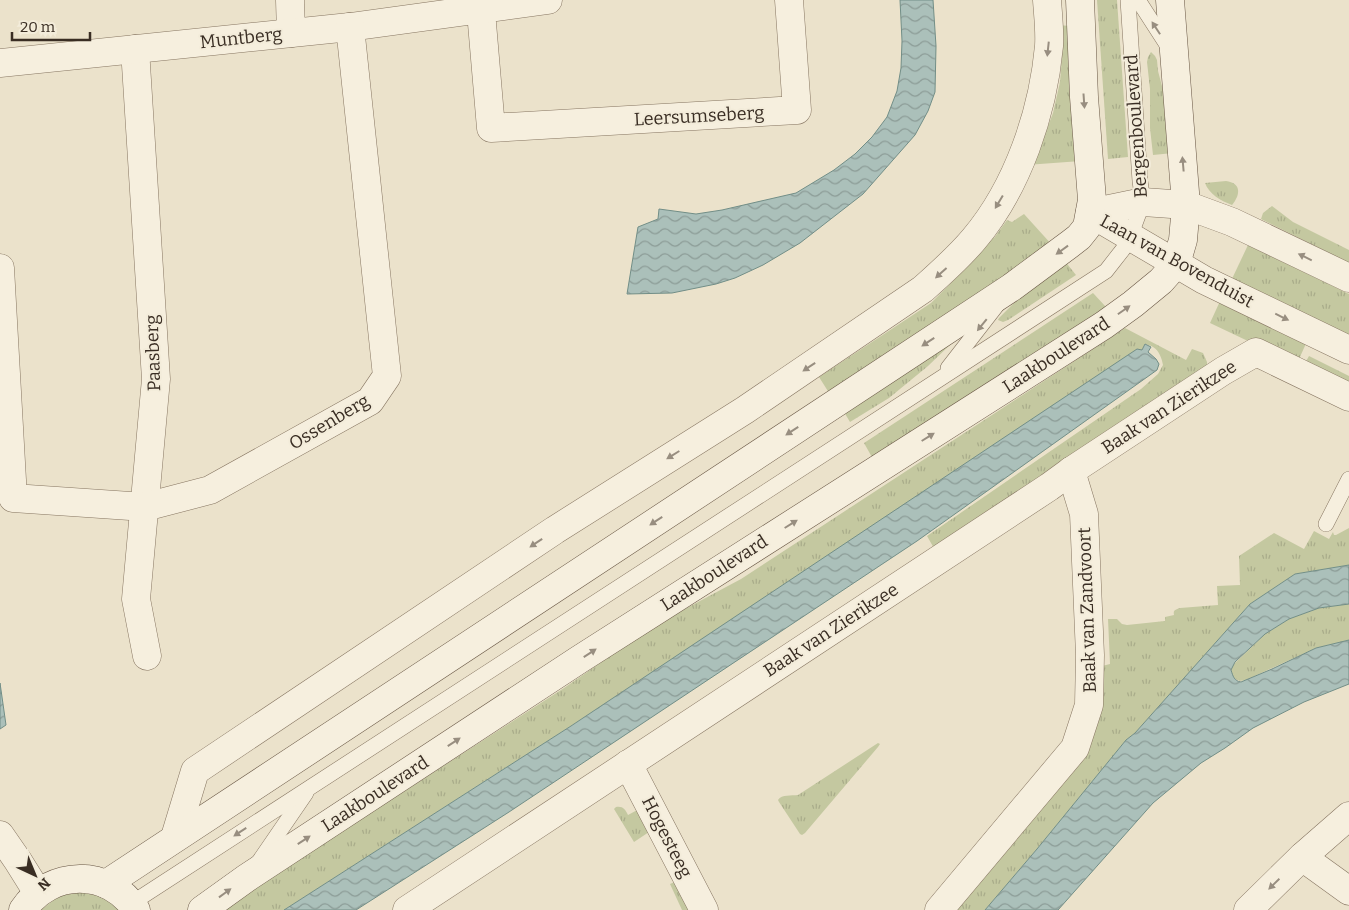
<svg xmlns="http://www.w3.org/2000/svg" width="1349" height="910" viewBox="0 0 1349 910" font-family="Bitter,serif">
<defs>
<pattern id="grass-tufts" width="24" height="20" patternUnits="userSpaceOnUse" patternTransform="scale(1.25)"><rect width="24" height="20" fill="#c4c8a0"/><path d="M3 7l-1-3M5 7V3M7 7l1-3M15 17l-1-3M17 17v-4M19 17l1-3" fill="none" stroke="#a9ac8a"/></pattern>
<pattern id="water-waves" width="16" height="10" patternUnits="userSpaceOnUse" patternTransform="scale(1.25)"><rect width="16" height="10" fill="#abc0ba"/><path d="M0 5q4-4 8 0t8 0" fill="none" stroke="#8c9c97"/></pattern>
</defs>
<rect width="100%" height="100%" fill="#ebe2cb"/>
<g fill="url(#grass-tufts)">
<path d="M1097,0H1117L1128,157L1108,159Z"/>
<path d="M1055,25L1072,26L1081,161L1026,165L1040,147L1053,113L1060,82L1062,56H1055Z"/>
<path d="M1151,52L1155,56L1157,60L1158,71L1171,120L1173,153L1153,155L1150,128V89L1147,62L1148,57Z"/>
<path d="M1226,181C1241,183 1241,194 1232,205C1221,201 1209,194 1205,183Z"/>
<path d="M1272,206L1293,222L1349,250V263L1261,219L1263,213Z"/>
<path d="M1024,214L1053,246L831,396L819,377L931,303L961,273L992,238H994L1007,220L1012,222Z"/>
<path d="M1248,245L1349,294V342L1230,283Z"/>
<path d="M1064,260L1076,275L1008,320L1003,322L998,320L999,318L1045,272Z"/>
<path d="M1093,293L1106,307L873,459L864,443Z"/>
<path d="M1221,299L1309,337L1299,359L1254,338L1250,342L1210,323Z"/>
<path d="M1125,328L1186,360L1192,349L1203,353L1207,362V367L935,550L927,536L1141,389L1158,374L1163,365C1162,359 1159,350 1153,347C1150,345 1147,345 1145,344L1142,350L571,726L284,910H215L383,805L564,688L655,625L741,579Z"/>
<path d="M953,342L928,366L889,398L850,422L841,407Z"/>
<path d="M1309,356L1349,376V385L1305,363Z"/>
<path d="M1349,528V565L1295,574L1250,604L1135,733L1126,740L1037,849L985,910H955L1053,794L1102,666L1110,664L1108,619H1117L1122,624L1127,625L1165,621V617L1174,615C1173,610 1175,610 1180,608L1218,605L1217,586L1240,585L1239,556L1274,533L1304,549L1314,531L1329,539L1333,532L1334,535H1336Z"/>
<path d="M1349,604V640L1316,648L1246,680C1236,683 1229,676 1232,666L1265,634L1289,619L1319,608Z"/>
<path d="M878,743L880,744L878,747L805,833L802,835L800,834L779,802L778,800C782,794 791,796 798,795Z"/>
<path d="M616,807C623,806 625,809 628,815L641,808L652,830L634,842L614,809Z"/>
<path d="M677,881L691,910H682L670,884Z"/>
<path d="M81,892L103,897L120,910H41L59,896Z"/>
</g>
<g fill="url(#water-waves)" stroke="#728e87">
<path d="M900,0H933L936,46L935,92L928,111L915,135L863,194L800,243L763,265L735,278L716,284L672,293L627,294L638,227L658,219L659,209L696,214L722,210L796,193L834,170L855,154L872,137L887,117L897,91L901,68L902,41Z"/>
<path d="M1145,344L1151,347L1148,352L1156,359L1159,364L1157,370L917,541L509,812L356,910H284L571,726L1137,349L1142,350Z"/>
<path d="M1349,565V604L1319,608L1289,619L1265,634L1235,662L1231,670C1233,676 1234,681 1241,682L1272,669L1316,648L1349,640V684L1304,702L1253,728L1225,748L1201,763L1153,803L1058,910H985L1037,849L1126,740L1135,733L1250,604L1295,574Z"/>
<path d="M0,683L6,725L0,729Z"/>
</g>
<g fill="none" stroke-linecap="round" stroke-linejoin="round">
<defs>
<g id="service">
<path d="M1138,0L1169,48"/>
<path d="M948,368L997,305"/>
<path d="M1326,524L1349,479"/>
<path d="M258,863L306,793"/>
<path d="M132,903L1106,271L1124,248L1130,237L1143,202L1140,181L1128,0"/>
</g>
<g id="minor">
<path d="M290,0L291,33"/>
<path d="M480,0L491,128L797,110L789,0"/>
<path d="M135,49L156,379L136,599L147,656"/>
<path d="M0,63L350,27L548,0"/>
<path d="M1090,213L1204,280L1349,350"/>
<path d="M1090,213L1143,202L1186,205L1232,222L1349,278"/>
<path d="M0,268L13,498L145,507L210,490L370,401L387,376L350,27"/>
<path d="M628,764L704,910"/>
<path d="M0,835L18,861L38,893"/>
<path d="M175,837L195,771L555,530L745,410L923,289C941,273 959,257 974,239C1018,187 1043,112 1049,46C1050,31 1048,15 1047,0"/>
<path d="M1302,857L1349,891"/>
<path d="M407,910L1049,487L1071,471L1223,371L1256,352L1349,397"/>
<path d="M939,910L1075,748L1089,705L1090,655L1084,514L1071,471"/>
<path d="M1248,910L1302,857L1349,816"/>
</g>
<g id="secondary">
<path d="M106,884L1012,287L1070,244L1079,237L1087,227L1092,200L1084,97L1080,0"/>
<path d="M23,910C50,869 109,868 136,910"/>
<path d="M202,910L248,877L580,659L1104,325L1133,304L1161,281L1176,264L1183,240L1186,205L1170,0"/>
</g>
</defs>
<use href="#service" stroke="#867561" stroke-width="16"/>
<use href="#minor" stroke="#867561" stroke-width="29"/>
<use href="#secondary" stroke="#685644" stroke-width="29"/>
<use href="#service" stroke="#f6efde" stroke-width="15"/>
<use href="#minor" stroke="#f6efde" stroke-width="28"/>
<use href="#secondary" stroke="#f6efde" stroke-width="28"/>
</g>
<defs><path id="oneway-solid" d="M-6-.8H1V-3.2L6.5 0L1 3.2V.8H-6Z" transform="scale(1.25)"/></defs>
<g fill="#988e80">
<use href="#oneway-solid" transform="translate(1156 28) rotate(-123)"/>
<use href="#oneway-solid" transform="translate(1048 49) rotate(96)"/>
<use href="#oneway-solid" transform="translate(1084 101) rotate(86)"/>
<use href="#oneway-solid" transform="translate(1183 164) rotate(-95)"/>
<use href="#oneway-solid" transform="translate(999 202) rotate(121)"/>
<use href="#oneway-solid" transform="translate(1062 250) rotate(144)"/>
<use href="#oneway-solid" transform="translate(1305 257) rotate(-154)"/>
<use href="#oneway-solid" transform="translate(941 273) rotate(138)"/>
<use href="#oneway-solid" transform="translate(1124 310) rotate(-35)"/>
<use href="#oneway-solid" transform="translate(1282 317) rotate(26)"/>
<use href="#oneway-solid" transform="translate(982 325) rotate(129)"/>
<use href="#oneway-solid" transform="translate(928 342) rotate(147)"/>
<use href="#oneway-solid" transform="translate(809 367) rotate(146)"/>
<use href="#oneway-solid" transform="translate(792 431) rotate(147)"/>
<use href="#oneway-solid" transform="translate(928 437) rotate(-32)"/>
<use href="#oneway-solid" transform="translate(673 455) rotate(148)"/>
<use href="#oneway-solid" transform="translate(656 521) rotate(147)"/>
<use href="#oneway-solid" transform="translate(791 524) rotate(-32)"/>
<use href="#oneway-solid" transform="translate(536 543) rotate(146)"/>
<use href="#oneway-solid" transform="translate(590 653) rotate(-33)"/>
<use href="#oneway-solid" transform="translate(454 742) rotate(-33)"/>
<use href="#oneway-solid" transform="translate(240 832) rotate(147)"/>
<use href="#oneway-solid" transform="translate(304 840) rotate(-33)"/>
<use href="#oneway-solid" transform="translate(1274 884) rotate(136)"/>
<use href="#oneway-solid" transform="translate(225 893) rotate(-36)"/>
</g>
<g text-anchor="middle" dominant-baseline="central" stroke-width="4" stroke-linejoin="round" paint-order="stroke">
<g font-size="18" fill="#392d23" stroke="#f3ecda">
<text transform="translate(241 38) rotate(-6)">Muntberg</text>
<text transform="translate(699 116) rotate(-3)">Leersumseberg</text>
<text transform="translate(1136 126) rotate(-94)">Bergenboulevard</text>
<text transform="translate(1177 261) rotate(29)">Laan van Bovenduist</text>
<text transform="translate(153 353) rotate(-92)">Paasberg</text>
<text transform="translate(1056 355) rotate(-33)">Laakboulevard</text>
<text transform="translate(1169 407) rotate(-33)">Baak van Zierikzee</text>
<text transform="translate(329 422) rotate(-31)">Ossenberg</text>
<text transform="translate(714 573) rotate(-33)">Laakboulevard</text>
<text transform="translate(1087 610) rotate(-92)">Baak van Zandvoort</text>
<text transform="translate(831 630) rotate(-33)">Baak van Zierikzee</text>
<text transform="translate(375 794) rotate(-33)">Laakboulevard</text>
<text transform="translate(667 837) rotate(63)">Hogesteeg</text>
</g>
</g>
<g transform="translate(35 875) rotate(136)" stroke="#f3ecda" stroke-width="4" paint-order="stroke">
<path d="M0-4L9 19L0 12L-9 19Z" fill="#392d23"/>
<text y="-8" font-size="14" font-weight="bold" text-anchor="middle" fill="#392d23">N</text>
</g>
<path d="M12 32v8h78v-8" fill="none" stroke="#392d23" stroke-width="2.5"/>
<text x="20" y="32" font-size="15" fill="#392d23" stroke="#f3ecda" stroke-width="4" paint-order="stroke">20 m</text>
</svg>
